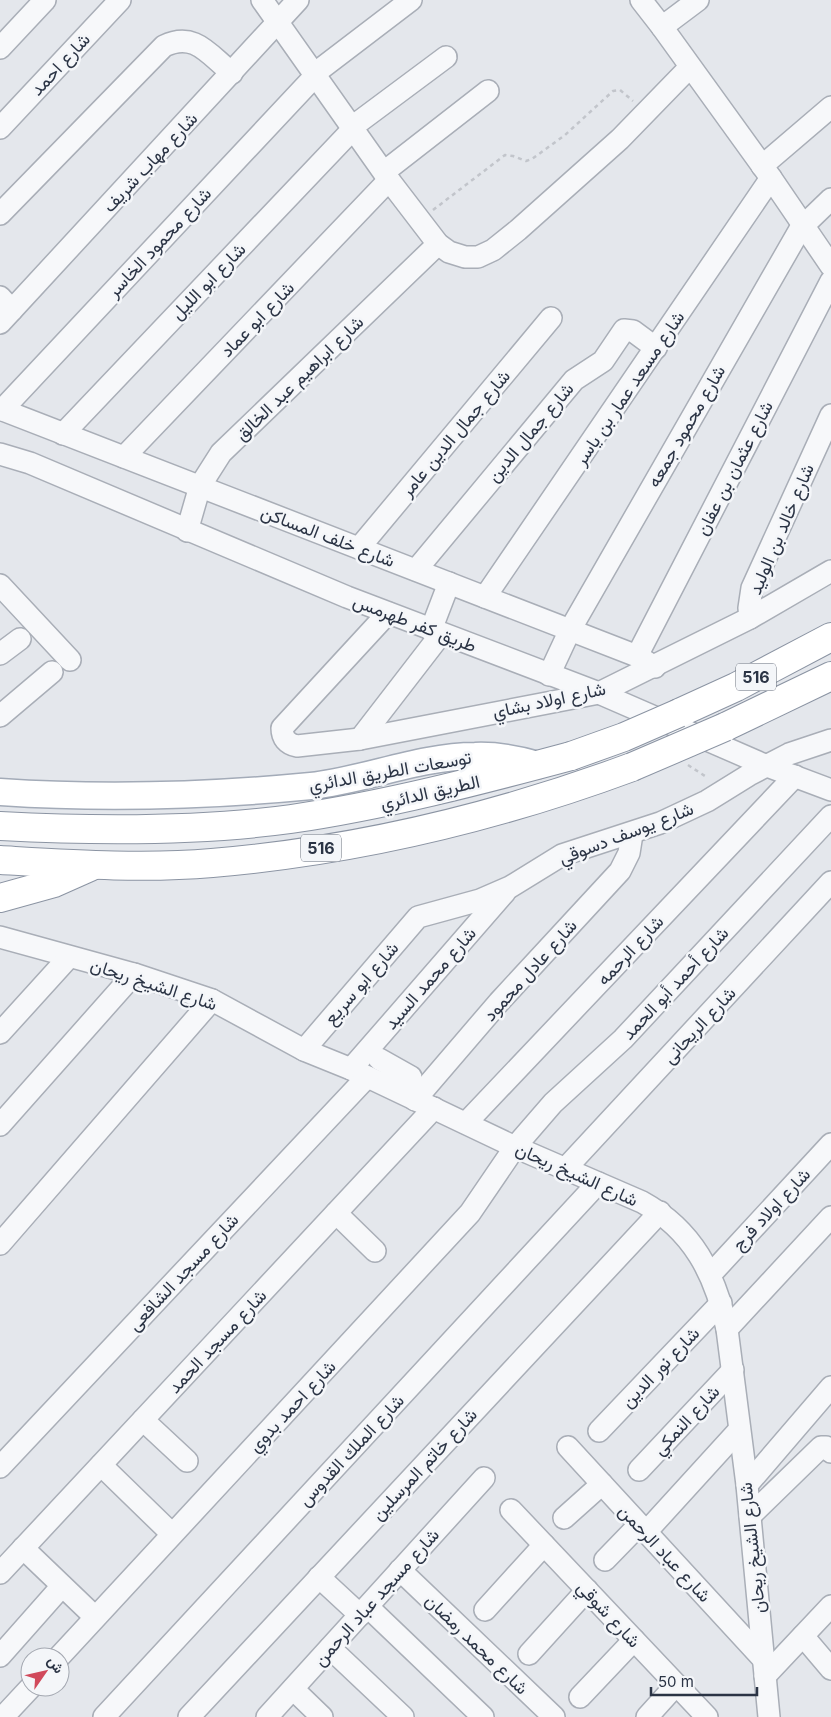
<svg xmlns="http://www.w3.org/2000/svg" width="831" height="1717" viewBox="0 0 831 1717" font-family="Inter,Vazirmatn,sans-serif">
<rect width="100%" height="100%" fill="#e4e7ec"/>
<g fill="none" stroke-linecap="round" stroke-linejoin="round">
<defs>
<g id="minor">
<path d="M262,0L389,180L438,244L449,252L465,257H478L493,250L518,230L620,139L690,67"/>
<path d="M641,0L662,27"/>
<path d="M698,0L662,27L771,178L831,266"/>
<path d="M0,48L45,0"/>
<path d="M314,74L411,0"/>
<path d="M352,127L446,57"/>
<path d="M0,128L120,0"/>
<path d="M762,166L831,107"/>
<path d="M384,172L488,91"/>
<path d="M0,214L164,46C195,31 209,55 232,73"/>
<path d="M804,225L831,199"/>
<path d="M0,297L12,310"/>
<path d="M0,323L298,0"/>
<path d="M0,409L637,656L655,667"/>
<path d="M2,410L316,75"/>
<path d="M63,434L353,129"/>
<path d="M0,454L30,463L347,597L599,693L767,766L831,790"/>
<path d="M124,457L389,180"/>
<path d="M187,531L200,486L221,453L438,244"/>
<path d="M359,548L551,318"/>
<path d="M416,570L574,380L603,361L624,330L633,331L656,348"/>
<path d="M0,585L70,660"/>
<path d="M485,597L771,178"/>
<path d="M388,613L282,728C282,738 287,744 297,746L360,739L599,693L750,618L831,571"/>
<path d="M750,618L749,608L752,588L831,415"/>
<path d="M431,630L449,583"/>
<path d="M0,654L20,639"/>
<path d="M637,656L831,281"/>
<path d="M549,675L570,630L803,224"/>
<path d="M0,716L52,672"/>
<path d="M360,739L441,634"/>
<path d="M0,937L134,974L212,1000L304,1050L351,1069L515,1147L642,1202C693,1230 715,1274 727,1329L747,1485L769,1717"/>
<path d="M0,1033L69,957"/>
<path d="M304,1050L418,917L480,900L510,887L562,855L660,823L707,801L749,775L789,754L831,740"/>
<path d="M379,1059L411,1077"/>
<path d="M351,1069L505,892"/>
<path d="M415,1100L499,1002L620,871L629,853L632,834"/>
<path d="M466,1123L795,776"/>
<path d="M0,1125L134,974"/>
<path d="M566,1168L831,882"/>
<path d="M336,1213L375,1251"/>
<path d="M0,1244L212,1000"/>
<path d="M711,1274L831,1144"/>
<path d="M727,1329L831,1217"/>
<path d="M143,1420L187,1461"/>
<path d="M599,1431L721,1303"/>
<path d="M568,1447L763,1659"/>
<path d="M101,1465L172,1534"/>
<path d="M0,1467L367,1077"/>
<path d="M639,1470L733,1370"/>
<path d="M747,1485L831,1387"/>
<path d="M511,1510L707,1717"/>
<path d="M750,1516L821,1447H826L831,1452"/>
<path d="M564,1518L602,1484"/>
<path d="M646,1532L739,1430"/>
<path d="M23,1548L95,1617"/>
<path d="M605,1560L639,1525"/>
<path d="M400,1570L554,1717"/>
<path d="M0,1573L434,1108"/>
<path d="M319,1577L360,1615"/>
<path d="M368,1607L483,1717"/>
<path d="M485,1610L544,1545"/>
<path d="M803,1636L831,1669"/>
<path d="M330,1648L403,1717"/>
<path d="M529,1654L587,1590"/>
<path d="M0,1656L62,1586"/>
<path d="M59,1657L470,1213L515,1147L553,1103L623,1039L831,816"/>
<path d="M765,1676L831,1606"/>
<path d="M293,1689L322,1717"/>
<path d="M580,1697L634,1640"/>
<path d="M3,1717L31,1687"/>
<path d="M104,1717L598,1183"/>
<path d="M189,1717L660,1212"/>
<path d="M267,1717L484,1478"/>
<path d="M647,1717L676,1685"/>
</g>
<path id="major" d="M0,792C104,799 207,796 311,786C365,780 420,756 475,756C497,755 517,759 538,765"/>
<g id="highway">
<path d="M679,713L736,687L831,637"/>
<path d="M725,727L831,676"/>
<path d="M0,826C96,831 196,832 291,819C386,805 478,781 571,756"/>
<path d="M0,860C70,864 143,869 212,863C355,851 497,817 632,767"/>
<path d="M0,898L54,883L90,867"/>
</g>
</defs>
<use href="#minor" stroke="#a9aeb7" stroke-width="24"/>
<use href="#major" stroke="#a3abb8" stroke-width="29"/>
<use href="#highway" stroke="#8b94a3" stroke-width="30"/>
<g stroke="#c2c5cb" stroke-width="2.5" stroke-dasharray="4 4" stroke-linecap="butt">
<path d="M433,210L505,155L513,156L526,161L532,159L565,135L613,91L620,90L633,101"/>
<path d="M688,765L708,778"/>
</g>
<use href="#minor" stroke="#f7f8fa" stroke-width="21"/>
<use href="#major" stroke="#fff" stroke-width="26"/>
<use href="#highway" stroke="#fff" stroke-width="28"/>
<defs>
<g id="highway-bridge">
<path d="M571,756L624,737L679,713"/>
<path d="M632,767L725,727"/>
</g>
</defs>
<use href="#highway-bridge" stroke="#8b94a3" stroke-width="30" stroke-linecap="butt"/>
<use href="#highway-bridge" stroke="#fff" stroke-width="28"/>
</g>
<g text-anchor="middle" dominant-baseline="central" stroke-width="5" stroke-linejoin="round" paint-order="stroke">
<g fill="#f4f6f9" stroke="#676e7b" stroke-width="1">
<rect x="736" y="663.5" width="40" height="27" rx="4"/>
<rect x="301" y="834.5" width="40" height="27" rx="4"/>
</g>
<g font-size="16" font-weight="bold" fill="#2b3445">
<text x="756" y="677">516</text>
<text x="321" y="848">516</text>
</g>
<g font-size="18" fill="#2b3445" stroke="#f4f6f9">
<text transform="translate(60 64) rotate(-47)">شارع احمد</text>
<text transform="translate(150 162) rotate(-47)">شارع مهاب شريف</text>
<text transform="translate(159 242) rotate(-47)">شارع محمود الخاسر</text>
<text transform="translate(208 281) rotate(-46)">شارع ابو الليل</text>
<text transform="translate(257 319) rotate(-46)">شارع ابو عماد</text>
<text transform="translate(299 378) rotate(-44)">شارع ابراهيم عبد الخالق</text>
<text transform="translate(629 388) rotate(-56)">شارع مسعد عمار بن ياسر</text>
<text transform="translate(686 426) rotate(-60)">شارع محمود جمعه</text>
<text transform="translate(530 432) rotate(-50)">شارع جمال الدين</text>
<text transform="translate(455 433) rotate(-50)">شارع جمال الدين عامر</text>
<text transform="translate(734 468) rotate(-63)">شارع عثمان بن عفان</text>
<text transform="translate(781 529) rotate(-67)">شارع خالد بن الوليد</text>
<text transform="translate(328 536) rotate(21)">شارع خلف المساكن</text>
<text transform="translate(415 623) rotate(21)">طريق كفر طهرمس</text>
<text transform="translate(549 700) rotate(-12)">شارع اولاد بشاي</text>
<text transform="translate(390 771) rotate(-10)">توسعات الطريق الدائري</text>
<text transform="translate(430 792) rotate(-13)">الطريق الدائري</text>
<text transform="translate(626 833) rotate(-21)">شارع يوسف دسوقي</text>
<text transform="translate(630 950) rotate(-47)">شارع الرحمه</text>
<text transform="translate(530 970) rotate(-48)">شارع عادل محمود</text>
<text transform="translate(430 978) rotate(-49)">شارع محمد السيد</text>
<text transform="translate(361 983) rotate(-49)">شارع ابو سريع</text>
<text transform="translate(675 983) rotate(-47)">شارع أحمد أبو الحمد</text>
<text transform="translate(154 984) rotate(18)">شارع الشيخ ريحان</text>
<text transform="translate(699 1025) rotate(-47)">شارع الريحانى</text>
<text transform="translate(577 1174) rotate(24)">شارع الشيخ ريحان</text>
<text transform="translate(771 1209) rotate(-47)">شارع اولاد فرج</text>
<text transform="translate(183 1272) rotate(-47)">شارع مسجد الشافعى</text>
<text transform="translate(217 1341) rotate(-47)">شارع مسجد الحمد</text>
<text transform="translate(660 1367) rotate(-46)">شارع نور الدين</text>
<text transform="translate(292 1406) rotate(-47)">شارع احمد بدوي</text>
<text transform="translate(686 1420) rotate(-47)">شارع النمكي</text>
<text transform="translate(351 1450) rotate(-47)">شارع الملك القدوس</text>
<text transform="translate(424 1464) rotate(-47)">شارع خاتم المرسلين</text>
<text transform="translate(752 1548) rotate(-96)">شارع الشيخ ريحان</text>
<text transform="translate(665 1553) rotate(47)">شارع عباد الرحمن</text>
<text transform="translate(376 1597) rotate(-48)">شارع مسجد عباد الرحمن</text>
<text transform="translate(609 1614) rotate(47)">شارع شوقي</text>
<text transform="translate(477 1644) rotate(44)">شارع محمد رمضان</text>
</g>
</g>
<g transform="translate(45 1672) rotate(56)"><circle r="24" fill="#f4f6f9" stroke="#a4a8b1"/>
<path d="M0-4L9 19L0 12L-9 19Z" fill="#d1495b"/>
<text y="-8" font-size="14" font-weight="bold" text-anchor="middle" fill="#2b3445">ش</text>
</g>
<path d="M651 1687v8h106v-8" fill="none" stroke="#2b3445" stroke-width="2.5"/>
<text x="658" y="1687" font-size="15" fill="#2b3445" stroke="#f4f6f9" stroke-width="4" paint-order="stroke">50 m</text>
</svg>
